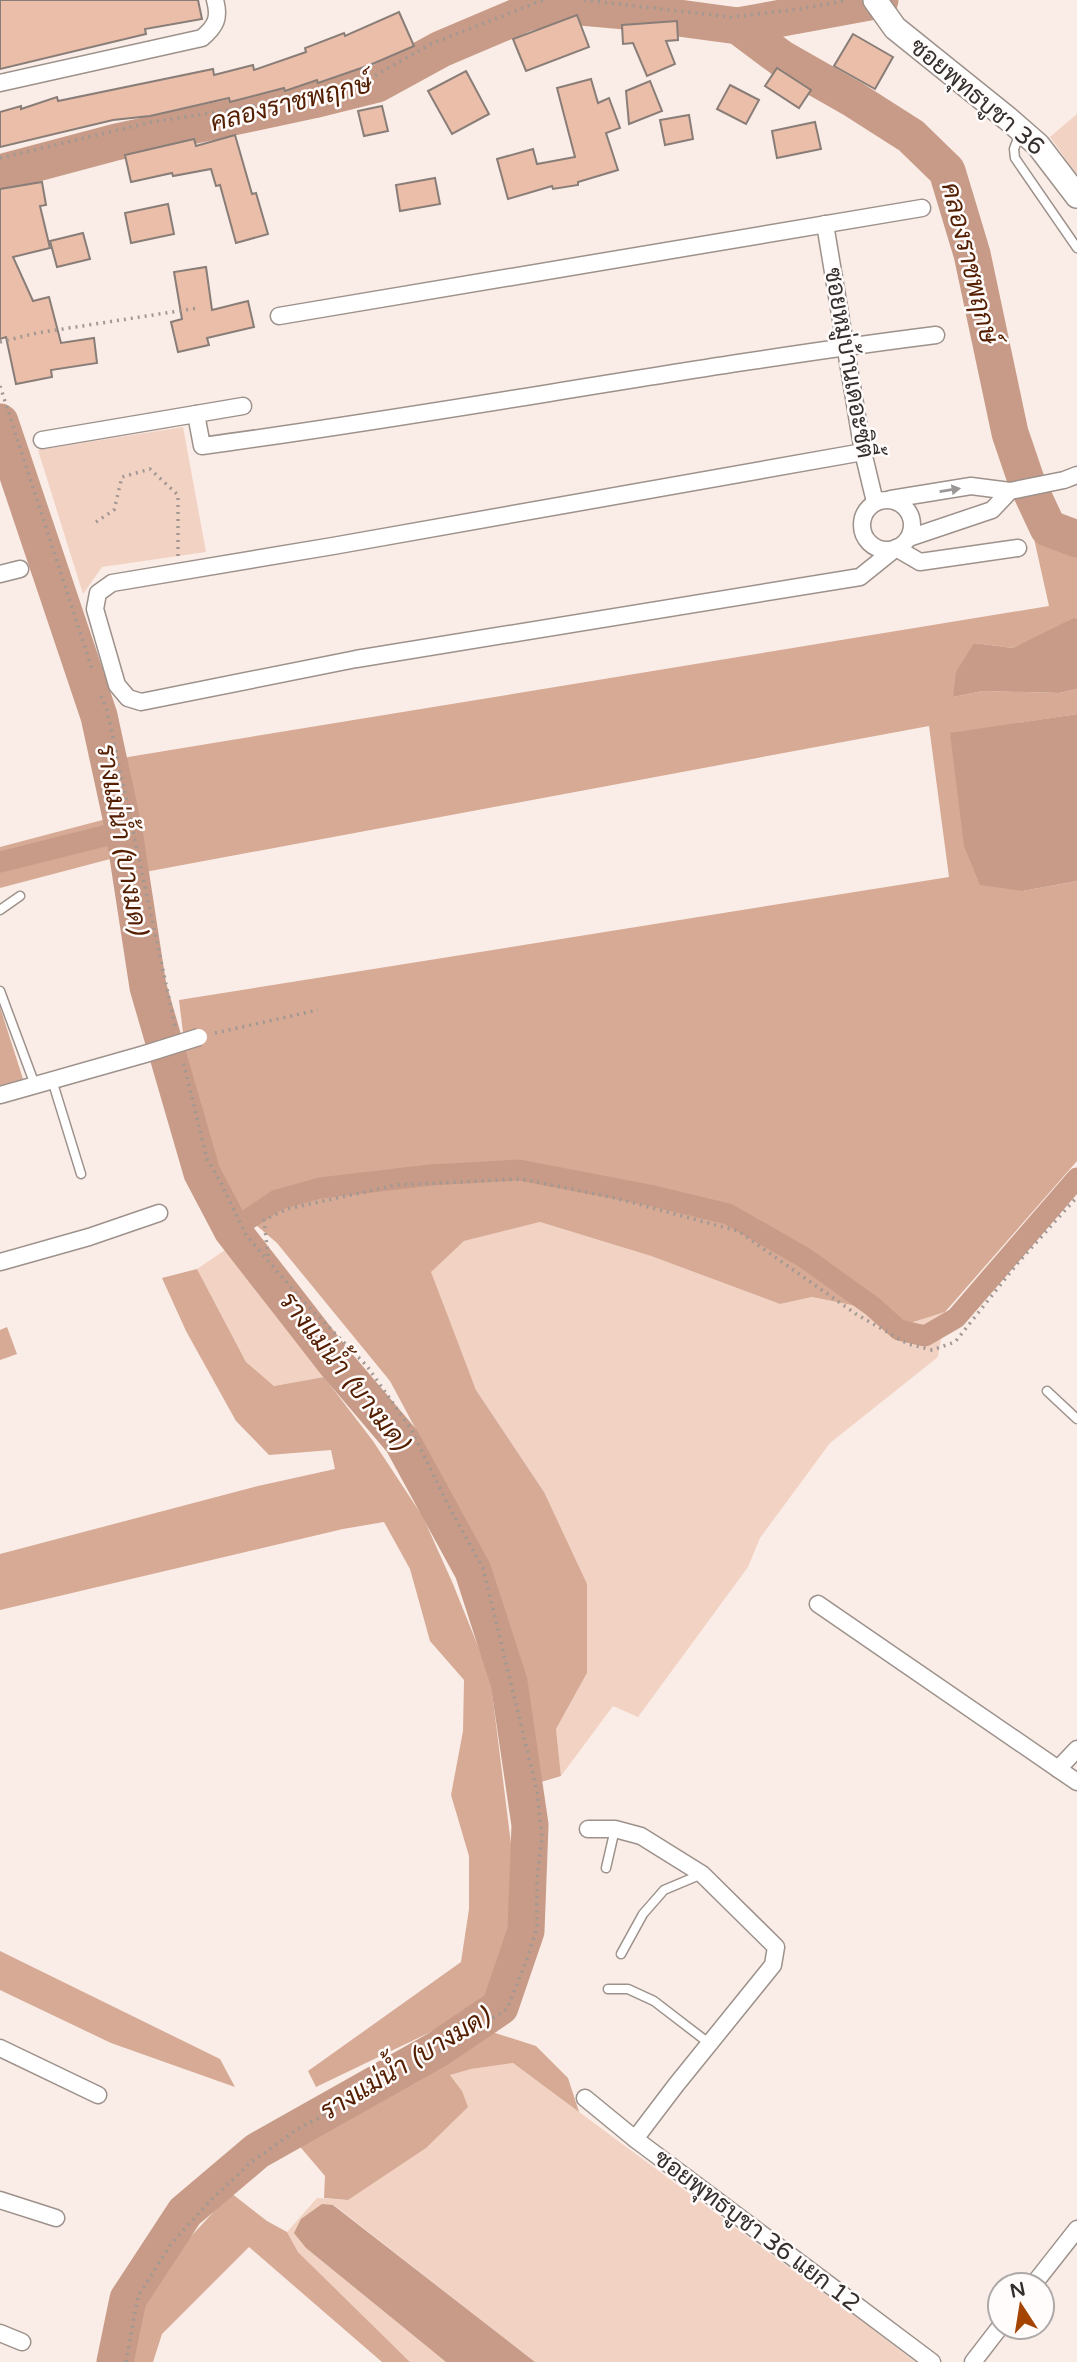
<svg xmlns="http://www.w3.org/2000/svg" width="1077" height="2362" viewBox="0 0 1077 2362" font-family="'Varela Round',Sarabun,sans-serif">
<rect width="100%" height="100%" fill="#faece6"/>
<g fill="#f2d2c3">
<path d="M1077,114V175L1050,137Z"/>
<path d="M183,427L206,552L102,567L83,594L38,450Z"/>
<path d="M540,1222L651,1256L780,1304L811,1297L861,1307L907,1324L945,1312L938,1357L830,1443L760,1538L748,1567L638,1717L613,1706L561,1776L556,1729L587,1673L544,1492L476,1390L430,1272L464,1241Z"/>
<path d="M228,1248L275,1300L316,1353L324,1377L274,1386L246,1362L197,1269Z"/>
<path d="M513,2063L868,2326L915,2362H535L334,2205H322L306,2248L446,2362H410L298,2252L287,2232L317,2198L348,2200L462,2091L450,2075L471,2069Z"/>
</g>
<g fill="#d6aa95">
<path d="M1027,507L1058,516L1077,527V619L1013,648L974,643L953,697L983,691L1059,693L1077,689V714L950,734L1023,891L1077,881V1161L945,1312L907,1324L861,1307L812,1297L780,1304L651,1256L540,1222L464,1241L431,1272L476,1390L544,1492L587,1584V1673L556,1729L561,1776L531,1785L533,1750L488,1564L390,1381L277,1243L241,1212L210,1150L186,1057L179,1000L949,877L929,726L145,872L122,758L1049,606Z"/>
<path d="M110,818L114,858L0,888V847Z"/>
<path d="M0,1007L23,1079L0,1086Z"/>
<path d="M197,1269L246,1362L274,1386L324,1377L373,1441L423,1517L453,1584L490,1676L517,1892L498,1984L466,2015L316,2087L308,2071L461,1962L469,1909V1856L451,1795L463,1731L464,1680L430,1641L410,1569L384,1522L343,1529L0,1610V1554L258,1486L335,1469L331,1450L269,1455L236,1421L186,1331L162,1278Z"/>
<path d="M7,1327L17,1354L0,1360V1330Z"/>
<path d="M0,1951L220,2059L235,2087L111,2043L0,1990Z"/>
<path d="M492,2032L536,2046L568,2078L579,2112L513,2063L471,2069L450,2075L462,2091L468,2107L426,2148L348,2200L324,2198L325,2176L296,2142L401,2082L433,2068Z"/>
<path d="M231,2193L267,2221L287,2232L298,2252L410,2362H382L249,2247L162,2334L153,2362H131L139,2313L183,2245Z"/>
</g>
<g fill="#c79b87">
<path d="M1074,618L1077,619V689L1059,693L983,691L953,697L956,672L974,643L1013,648Z"/>
<path d="M1077,714V881L1023,891L980,885L964,846L950,733Z"/>
<path d="M322,2204L333,2205L535,2362H446L306,2248L294,2233L301,2219Z"/>
</g>
<g fill="none" stroke-linecap="round" stroke-linejoin="round">
<g stroke="#c79b87" stroke-width="21">
<path d="M0,862L124,831"/>
<path d="M232,1230L277,1200L320,1188L431,1175L519,1170L649,1195L728,1214L805,1258L872,1306L899,1330L925,1336L956,1318L1077,1178"/>
</g>
<g stroke="#c79b87" stroke-width="37">
<path d="M738,26L781,58L853,99L911,136L947,171L972,254L1010,433L1027,483L1048,528L1077,539"/>
<path d="M0,173L116,142L313,100L377,84L441,49L526,13L558,5L626,11L738,26L880,0"/>
<path d="M0,422L99,716L124,831L148,987L202,1173L232,1230L334,1361L402,1441L473,1571L509,1682L530,1825L526,1931L500,2007L438,2049L257,2151L185,2212L128,2299L115,2362"/>
</g>
</g>
<g fill="#ebbea9" stroke="#897d78" stroke-width="2">
<path d="M0,0H198L202,19L145,29L146,34L0,69Z"/>
<path d="M399,12L414,46L370,65L318,83L317,80L285,91L284,88L230,102L229,98L150,116L113,120L0,147V112L21,106V109L57,97L58,101L213,69L214,75L253,65L254,70L306,52L305,48L344,33L345,36Z"/>
<path d="M577,15L589,47L526,71L513,39Z"/>
<path d="M677,21L678,40L666,41L675,64L647,76L633,43L623,44L622,25Z"/>
<path d="M853,34L893,57L875,89L834,66Z"/>
<path d="M777,68L811,90L799,108L765,86Z"/>
<path d="M466,71L489,114L452,134L428,91Z"/>
<path d="M591,79L598,103L609,98L620,128L606,133L618,170L578,182V185L553,189L552,186L508,199L497,159L533,149L537,164L575,157L557,88Z"/>
<path d="M650,81L662,111L629,124L626,91Z"/>
<path d="M730,85L759,100L746,124L717,109Z"/>
<path d="M382,106L388,131L364,136L358,111Z"/>
<path d="M689,115L693,139L665,145L660,120Z"/>
<path d="M815,122L821,149L777,158L772,131Z"/>
<path d="M235,135L252,194L256,193L268,234L236,243L220,185L216,186L211,169L173,176L172,173L131,182L125,155L194,139L196,146Z"/>
<path d="M435,178L440,204L400,211L396,185Z"/>
<path d="M42,182L46,205L40,206L50,248L13,257L33,301L49,297L61,343L94,338L97,363L51,370L52,377L16,384L6,337L0,339V189Z"/>
<path d="M168,204L174,234L131,243L125,213Z"/>
<path d="M83,233L90,259L57,267L50,241Z"/>
<path d="M206,267L212,310L248,301L254,327L207,338L209,345L178,352L171,322L182,319L174,272Z"/>
</g>
<g fill="none" stroke-linecap="round" stroke-linejoin="round">
<defs>
<g id="lane">
<path d="M1020,133L1014,149L1015,158L1077,248"/>
<path d="M0,910L20,896"/>
<path d="M0,991L35,1085"/>
<path d="M52,1080L81,1174"/>
<path d="M1047,1391L1077,1419"/>
<path d="M606,1868L615,1829"/>
<path d="M621,1954L643,1914L664,1890L702,1874"/>
<path d="M608,1989H628L654,2001L710,2044"/>
</g>
<g id="street">
<path d="M0,83L202,38C216,26 220,18 215,0"/>
<path d="M825,224L863,452L875,502"/>
<path d="M279,316L922,208"/>
<path d="M196,414L243,406"/>
<path d="M42,440L196,414L202,446C448,413 691,366 936,335"/>
<path d="M863,452L333,546L112,583L98,593L95,609L117,685L128,698L141,702L356,659L860,577L896,548L920,562L1018,548"/>
<path d="M891,499L971,486L1010,491L1064,480L1077,475"/>
<circle cx="887" cy="525" r="25"/>
<path d="M909,538L992,510L1010,491"/>
<path d="M0,574L20,569"/>
<path d="M0,1095L145,1054"/>
<path d="M0,1262L89,1237L159,1213"/>
<path d="M818,1604L1077,1782"/>
<path d="M1058,1769L1077,1749"/>
<path d="M588,1829H615L641,1836L702,1874L776,1947L773,1965L676,2085L635,2139"/>
<path d="M0,2048L98,2095"/>
<path d="M585,2098L635,2139L932,2362"/>
<path d="M0,2200L56,2218"/>
<path d="M1033,2285L1077,2229"/>
<path d="M0,2333L22,2342"/>
<path d="M973,2362L1000,2327"/>
</g>
<path id="secondary" d="M875,0L895,28L1007,118L1038,145L1077,196"/>
</defs>
<use href="#lane" stroke="#9d918b" stroke-width="11"/>
<use href="#street" stroke="#9d918b" stroke-width="19"/>
<use href="#secondary" stroke="#9d918b" stroke-width="26"/>
<g stroke="#a29893" stroke-width="3.5" stroke-dasharray="2 5" stroke-linecap="butt">
<path d="M584,0L731,17L800,9L848,0"/>
<path d="M0,158L152,122L319,96L374,76L431,44L543,0"/>
<path d="M0,342L37,333L198,308"/>
<path d="M0,386L93,672"/>
<path d="M96,522L114,510L122,477L150,469L178,495V556"/>
<path d="M101,696L107,710L175,1026"/>
<path d="M215,1033L318,1010"/>
<path d="M268,1256L264,1220L287,1209L396,1185L522,1179L615,1198L738,1231L856,1314L908,1344L932,1350L955,1342L1017,1264L1077,1197"/>
<path d="M126,2362L138,2296L171,2244L210,2201L250,2163L298,2129L426,2060L507,2009L526,1962L537,1928V1878L542,1838L537,1791L483,1568L448,1505L411,1429L367,1366L300,1298L246,1235L220,1181L207,1159L183,1061"/>
</g>
<use href="#lane" stroke="#fff" stroke-width="8"/>
<use href="#street" stroke="#fff" stroke-width="16"/>
<use href="#secondary" stroke="#fff" stroke-width="23"/>
<defs>
<path id="street-bridge" d="M145,1054L199,1037"/>
</defs>
<use href="#street-bridge" stroke="#9d918b" stroke-width="19" stroke-linecap="butt"/>
<use href="#street-bridge" stroke="#fff" stroke-width="16"/>
</g>
<defs><path id="oneway-solid" d="M-6-.8H1V-3.2L6.5 0L1 3.2V.8H-6Z" transform="scale(1.75)"/></defs>
<use fill="#9a9796" href="#oneway-solid" transform="translate(950 490) rotate(-9)"/>
<g text-anchor="middle" dominant-baseline="central" stroke-width="5" stroke-linejoin="round" paint-order="stroke">
<g font-size="24" fill="#342f2d" stroke="#fffcfb">
<text transform="translate(977 97) rotate(40)">ซอยพุทธบูชา 36</text>
<text transform="translate(849 363) rotate(80)">ซอยหมู่บ้านเดอะซิตี้</text>
<text transform="translate(757 2231) rotate(37)">ซอยพุทธบูชา 36 แยก 12</text>
</g>
<g font-size="26" font-style="italic" fill="#541e00" stroke="#fffcfb">
<text transform="translate(291 103) rotate(-14)">คลองราชพฤกษ์</text>
<text transform="translate(970 263) rotate(76)">คลองราชพฤกษ์</text>
<text transform="translate(122 839) rotate(80)">รางแม่น้ำ (บางมด)</text>
<text transform="translate(344 1371) rotate(52)">รางแม่น้ำ (บางมด)</text>
<text transform="translate(405 2064) rotate(-31)">รางแม่น้ำ (บางมด)</text>
</g>
</g>
<g transform="translate(1021 2306) rotate(348)"><circle r="33" fill="#fffcfb" stroke="#aeaaa9" stroke-width="2"/>
<path d="M0-5L12 26L0 18L-12 26Z" fill="#a54400"/>
<text y="-10" font-size="19" font-weight="bold" text-anchor="middle" fill="#342f2d">N</text>
</g>
</svg>
